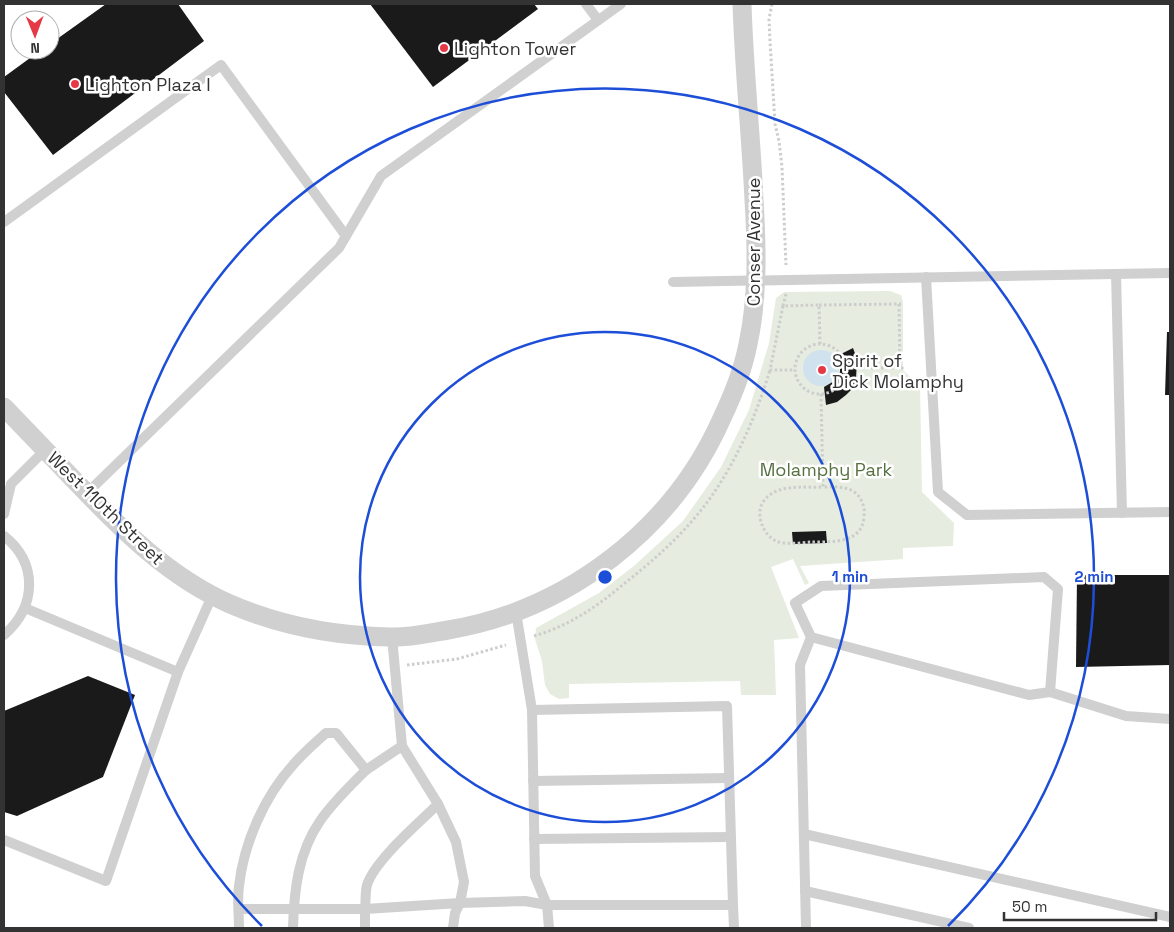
<svg xmlns="http://www.w3.org/2000/svg" width="1174" height="932" viewBox="0 0 1174 932" font-family="'Space Grotesk',sans-serif">
<rect width="100%" height="100%" fill="#fff"/>
<path fill="#e6ecdf" d="M890,291L901,295L903,302V370L920,386L922,492L954,523L953,546L903,548V559L800,566L809,583L805,585L793,559L771,567L799,638L774,640L776,695H741L740,681L569,684V698L559,699L550,694L545,685L542,661L535,639L536,628L599,593L635,565L683,521L721,467L749,410L769,343L776,298L784,292Z"/>
<circle fill="#cfe2ee" cx="821" cy="368" r="18"/>
<g fill="#1a1a1a">
<path d="M106,4H178L204,41L53,155L4,92V77L41,50H50V44Z"/>
<path d="M370,4H534L538,9L433,87Z"/>
<path d="M1167,332H1170V395H1165Z"/>
<path d="M853,348L857,359L856,379L854,387L846,395L837,402L826,405L824,387L836,380L840,372V363L837,356Z"/>
<path d="M826,531L827,543L793,544L792,532Z"/>
<path d="M1077,575H1170V665L1076,667Z"/>
<path d="M88,676L135,695L103,777L17,816L4,812V711Z"/>
</g>
<g fill="none" stroke-linecap="round" stroke-linejoin="round">
<g stroke="#cdcdcd" stroke-width="3" stroke-dasharray="2.5 2.5" stroke-linecap="butt">
<path d="M772,4L769,19L770,41L775,124L779,141L782,167L786,265"/>
<path d="M786,294L783,306L819,305L820,344"/>
<path d="M899,304L900,368"/>
<path d="M819,305L901,304"/>
<path d="M783,306L770,370H795"/>
<circle cx="820" cy="369" r="25"/>
<path d="M846,368H904"/>
<path d="M821,394L823,487C802,488 776,483 763,502C755,514 763,535 776,541C785,545 800,543 810,542C831,542 863,544 864,516C865,512 864,506 862,502C855,485 837,487 823,487"/>
<path d="M534,636C569,626 598,606 625,583C653,561 680,537 702,509C734,468 755,419 770,370"/>
<path d="M407,665L457,659L506,645"/>
</g>
<g stroke="#d0d0d0" stroke-width="10">
<path d="M586,4L598,20"/>
<path d="M4,222L221,65L346,236"/>
<path d="M1116,274L1122,513"/>
<path d="M926,277L938,492L967,515L1170,512"/>
<path d="M673,282L1170,273"/>
<path d="M87,493L339,248L381,176L621,4"/>
<path d="M4,514L11,484L45,450"/>
<path d="M4,536C38,563 37,606 4,635"/>
<path d="M25,608L178,672L213,594"/>
<path d="M516,612L532,710L535,876L547,905"/>
<path d="M392,637L402,746L438,804L456,842L464,882L460,903L525,901L547,905"/>
<path d="M1050,692L1126,716L1170,719"/>
<path d="M532,710L727,706L733,905H547L549,928"/>
<path d="M533,781L729,778"/>
<path d="M804,834L1170,917"/>
<path d="M534,839L731,837"/>
<path d="M4,840L106,881L178,672"/>
<path d="M805,891L969,928"/>
<path d="M733,905L734,928"/>
<path d="M239,909H365C366,901 365,892 367,885C375,860 419,823 438,804"/>
<path d="M239,928C239,914 237,900 239,886C244,843 264,797 293,765C303,753 315,743 326,733H336L366,770L402,746"/>
<path d="M293,928C294,891 298,853 320,821C333,802 350,786 366,770"/>
<path d="M365,928V909L460,903L455,913L453,928"/>
<path d="M806,928L800,665L811,637L795,603L821,586L1044,577L1058,589L1050,692L1029,695L811,637"/>
</g>
<path stroke="#d0d0d0" stroke-width="19" d="M4,407C28,432 52,457 77,483C122,530 169,577 230,604C281,626 335,636 390,637C409,638 429,633 448,630C568,610 673,529 722,418C733,395 743,370 748,344C758,297 757,249 754,200C751,135 744,69 742,4"/>
</g>
<g fill="none" stroke="#1d4ed8" stroke-width="2.5">
<circle cx="605" cy="577" r="245"/>
<path d="M262 926A489 489 0 1 1 948 926"/>
</g>
<g fill="#e63946" stroke="#fff" stroke-width="2">
<circle cx="444" cy="48" r="5"/>
<circle cx="75" cy="84" r="5"/>
<circle cx="822" cy="370" r="5"/>
</g>
<g text-anchor="middle" dominant-baseline="central" stroke-width="5" stroke-linejoin="round" paint-order="stroke">
<g font-size="18" fill="#333" stroke="#fff" text-anchor="start">
<text x="454" y="48">Lighton Tower</text>
<text x="85" y="84">Lighton Plaza I</text>
<text x="832" y="360">Spirit of<tspan x="832" dy="21">Dick Molamphy</tspan></text>
</g>
<g font-size="18" fill="#333" stroke="#fff">
<text transform="translate(753 242) rotate(-90)">Conser Avenue</text>
<text transform="translate(106 508) rotate(44)">West 110th Street</text>
</g>
<g font-size="18" fill="#56703f" stroke="#fff">
<text x="826" y="469">Molamphy Park</text>
</g>
</g>
<circle cx="605" cy="577" r="8" fill="#1d4ed8" stroke="#fff" stroke-width="2.5"/>
<g font-size="15" text-anchor="middle" font-weight="bold" fill="#1d4ed8" stroke="#fff" stroke-width="5" stroke-linejoin="round" paint-order="stroke">
<text x="850" y="582">1 min</text>
<text x="1094" y="582">2 min</text>
</g>
<rect width="1174" height="932" fill="none" stroke="#333333" stroke-width="10"/>
<g transform="translate(35 35) rotate(179)"><circle r="24" fill="#ffffff" stroke="#adadad"/>
<path d="M0-4L9 19L0 12L-9 19Z" fill="#e63946"/>
<text y="-8" font-size="14" font-weight="bold" text-anchor="middle" fill="#333333">N</text>
</g>
<path d="M1004 912v8h152v-8" fill="none" stroke="#333333" stroke-width="2.5"/>
<text x="1012" y="912" font-size="15" fill="#333333" stroke="#ffffff" stroke-width="4" paint-order="stroke">50 m</text>
</svg>
